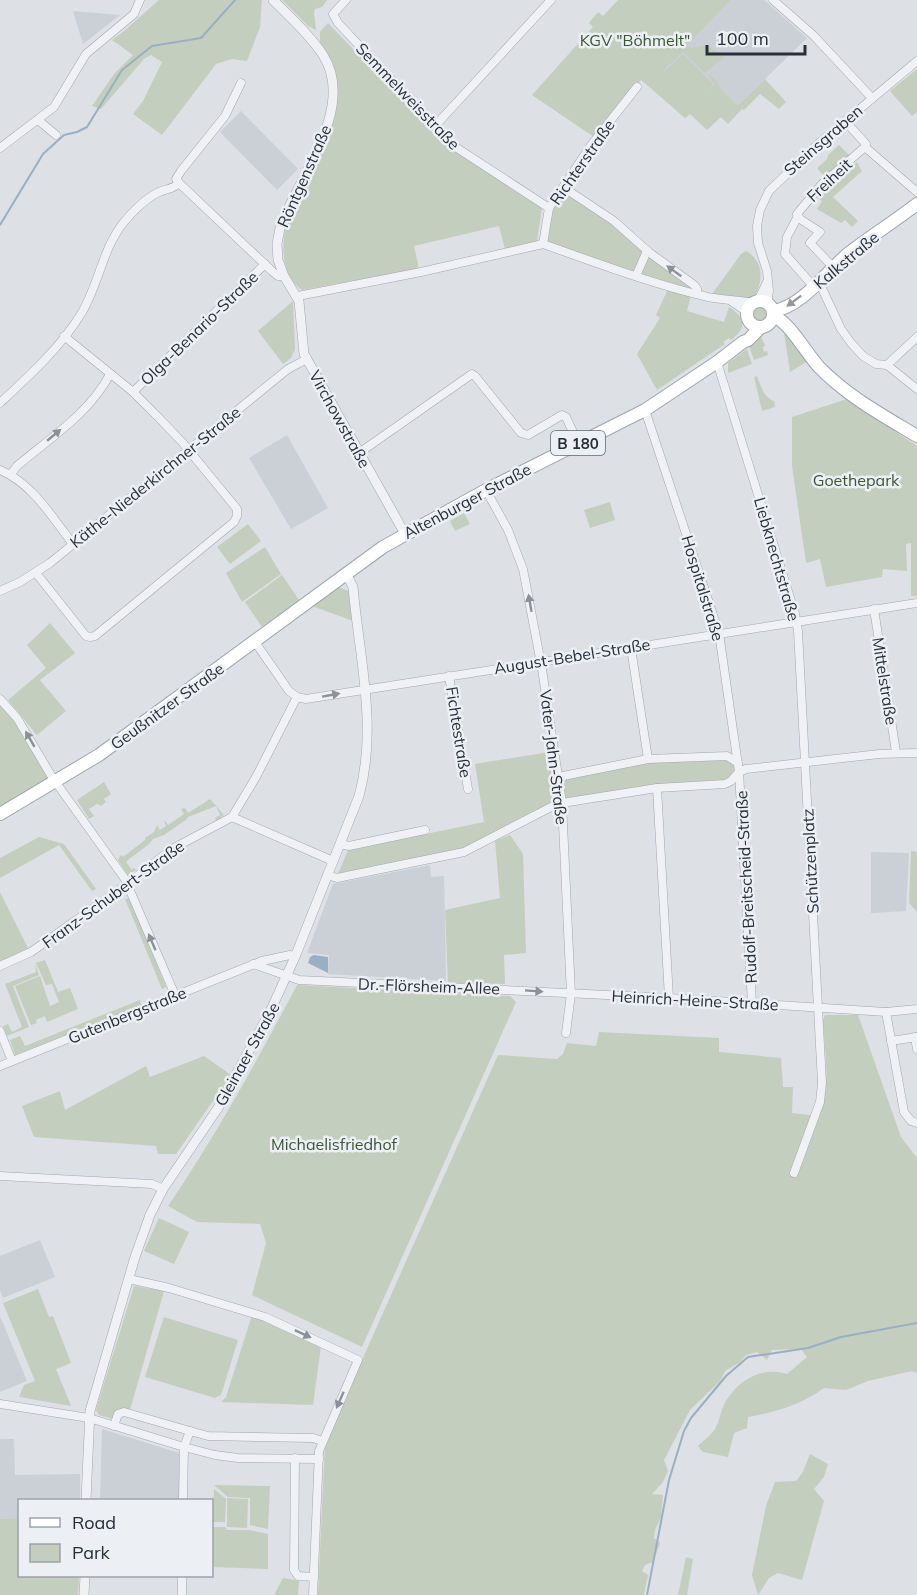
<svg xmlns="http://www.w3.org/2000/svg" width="917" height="1595" viewBox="0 0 917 1595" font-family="Mulish,sans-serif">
<rect width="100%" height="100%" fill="#dde0e5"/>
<g fill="#cbcfd6">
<path d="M731,0H764L807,38L738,105L718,85L685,118L647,84Z"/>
<path d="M73,11L120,15L83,44Z"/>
<path d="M241,111L298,169L277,190L220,132Z"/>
<path d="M287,435L328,508L291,529L249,458Z"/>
<path d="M871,852L909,853L906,911L871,913Z"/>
<path d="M430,865L431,877L444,876L446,981L328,974L329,955L307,953L333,884Z"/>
<path d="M40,1240L55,1277L3,1298L0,1290V1256Z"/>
<path d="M0,1316L27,1381L0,1392Z"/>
<path d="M102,1429L179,1453V1500H100Z"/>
<path d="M0,1439H14L15,1475L80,1474V1500H20L19,1518L0,1519Z"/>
</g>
<g fill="#c3cebe">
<path d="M159,0H262L260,27L247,61L232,59L216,64L162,135L133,114L143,101L162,62L151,55L144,59L101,109L92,106L114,74L133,55L112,40L124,31Z"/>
<path d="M282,0H327L322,7L315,9L314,13L316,30L308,26Z"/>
<path d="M618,0H731L686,46L692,48L707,45L724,57L705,73L683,52L668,66H667L662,74L683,54L713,84L707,92L715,84L708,76L712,72L711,75L719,84L718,85L738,105L765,79L786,102L779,109L760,94L744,110L742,109L728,124L721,117L707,130L690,114L685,118L641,80L594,137L532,95L593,27L589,23L598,12L603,16Z"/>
<path d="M328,23L441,141L542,208L537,241L505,249L499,226L414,246L419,269L302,290C278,273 282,241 288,216L335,102L320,47V32Z"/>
<path d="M917,69V112L912,116L890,91Z"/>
<path d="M839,145L850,156L825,177L817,168L827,159L828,155Z"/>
<path d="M857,162L862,171L833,197L858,221L852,227L845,220L841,223L817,209L822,201L815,195L832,178L836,182Z"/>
<path d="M564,192L612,224L645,250L635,272L547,242L550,212Z"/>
<path d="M746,251C764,261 763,281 755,296L751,298L712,294L741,254Z"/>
<path d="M648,254L694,290L639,273Z"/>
<path d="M668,289L691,295L687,311L724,322L729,307C746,318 747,328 731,340L729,338L723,342L725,344L657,390L637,354L660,318L656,315Z"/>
<path d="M293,301L295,349L291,358L283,364L258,331Z"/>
<circle cx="760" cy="314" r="9"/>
<path d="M784,333L790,337L808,361L790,372Z"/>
<path d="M761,336L765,346L763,347L764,352L767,351L768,355L754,360L749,346Z"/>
<path d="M747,349L752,364L728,373V363Z"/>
<path d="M757,376C761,386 763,397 774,401L775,407L762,411L754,377Z"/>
<path d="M847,399L917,446V596H911V543L906,544L907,571L883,569L882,577L826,587L820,559L806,563L792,466V417Z"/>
<path d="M610,502L615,520L590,528L584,510Z"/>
<path d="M464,513L470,524L455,531L450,521Z"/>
<path d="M248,524L261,541L230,564L217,547Z"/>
<path d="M265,547L281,574L242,602L226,573Z"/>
<path d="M282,575L299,600L262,627L245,602Z"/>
<path d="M339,587L350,592L353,621L312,606Z"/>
<path d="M50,623L75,653L40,680L66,711L37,735L8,700L46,668L27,645Z"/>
<path d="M0,706L11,714L50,779L0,809Z"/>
<path d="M549,752L557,801L465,848L338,874L348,850L484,822L475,764Z"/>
<path d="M732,759L738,771L730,780L564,801L560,778L649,760Z"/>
<path d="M104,782L111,794L104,799L106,802L101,806L97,804L89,809L94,816L89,819L77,800Z"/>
<path d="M210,799L224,815L216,821L215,818L220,815L216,806L188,817L187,819L164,835L153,839C147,848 135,853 126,862L132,870L134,868L136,870L128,875L118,860L121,855L123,857L145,840V838L154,832L157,825L160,830L166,826L164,820L168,825L184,814L181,809L185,808L188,813Z"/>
<path d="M510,835L523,854L526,953L504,955L505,984L448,983L445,910L500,898L495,841Z"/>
<path d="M39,837L64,844L96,889L92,891L59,845L0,878V858Z"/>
<path d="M911,851L917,852V912L909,903Z"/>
<path d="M0,892L29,950L0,963Z"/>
<path d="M130,898L166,987L162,989L125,899Z"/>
<path d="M45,960L58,992L70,988L78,1009L47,1022L45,1016L36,1020L37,1023L31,1025L15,986L40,976L50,1006L59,1002L52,984L46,985L36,963Z"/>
<path d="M35,964L39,975L13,986L29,1027L7,1036L3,1026L8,1024L12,1032L22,1027L5,984L36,972Z"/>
<path d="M297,985L510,996L516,1002L362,1347L252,1295L266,1243L260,1224L197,1222L168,1206C216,1136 257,1061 297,985Z"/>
<path d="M140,1000L141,1005L15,1055L10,1040L20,1036L25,1046Z"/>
<path d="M825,1015H858L901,1137L917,1158V1373L912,1371L868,1381L846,1390L824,1388C801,1405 776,1412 748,1417L747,1428L734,1433L728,1457L703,1452L698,1446C703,1441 711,1435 715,1429C719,1423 720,1414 723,1407C734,1383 760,1365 787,1374L807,1357L801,1349L772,1350L767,1360L757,1352L746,1355L740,1362L725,1371L720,1381L690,1410L664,1460L668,1471L663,1482L652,1494L663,1495L661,1517L655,1530L654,1538L660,1543L653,1562L645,1565L642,1571L648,1575L644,1595H318L325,1443L498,1055L557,1059L563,1054L567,1043L596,1046L599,1032L719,1038V1052L781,1058L783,1087H793L792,1113L819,1116C831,1084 825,1054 823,1020Z"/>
<path d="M204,1056L231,1075L176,1154H158L156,1146L34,1137L22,1106L60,1091L65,1110L146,1066L150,1077Z"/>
<path d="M159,1218L189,1232L174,1264L144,1251Z"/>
<path d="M134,1286L164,1291L130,1410L124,1409L113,1419L99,1415L96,1410Z"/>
<path d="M38,1289L49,1317L53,1316L71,1363L56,1369L71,1406L19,1397L24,1385L35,1381L3,1303Z"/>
<path d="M252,1315L321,1346L313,1405L221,1402L226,1397Z"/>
<path d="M164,1317L238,1340L221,1395L215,1398L145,1377Z"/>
<path d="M810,1454L828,1464L824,1477L814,1489L824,1501L802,1580L778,1573L769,1578L758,1595L752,1575L766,1506L775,1482L796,1481L803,1472Z"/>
<path d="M214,1485L270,1486L268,1529L250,1525V1498L228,1497Z"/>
<path d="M214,1489L226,1499L225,1522H213Z"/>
<path d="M227,1498L248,1499L247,1528L227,1527Z"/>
<path d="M19,1518L20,1576H79L78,1595H0V1519Z"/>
<path d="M213,1527H225L227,1530H249L268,1534V1569L213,1567Z"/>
<path d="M686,1557L693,1559L687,1595H678Z"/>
<path d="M283,1578L299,1581L298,1595H274Z"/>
</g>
<path fill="#9aafc3" d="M314,955L328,957V973L308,963L310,957Z"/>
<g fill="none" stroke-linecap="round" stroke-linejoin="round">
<g stroke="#9aafc3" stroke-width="2">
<path d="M0,225L43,154L64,135L77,132L87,127L122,70L152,46L201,38L235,0"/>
<path d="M647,1595L669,1480L684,1431L691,1418L726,1376L748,1357L808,1348L841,1337L917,1323"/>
</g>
<defs>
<g id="minor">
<path d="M346,0L333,14L338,23L454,146L549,208"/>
<path d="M773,0L813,35L872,98"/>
<path d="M38,120L56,135"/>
<path d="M845,121L866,144L865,147L917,192"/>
<path d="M435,126L551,0"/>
<path d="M0,148L54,107L86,54L134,14L140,0"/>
<path d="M179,183L273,272L278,276H284"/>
<path d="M179,183L176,179L181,171L225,116L241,83"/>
<path d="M563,187L614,221L650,253L694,285L697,289V294"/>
<path d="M798,216L787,237L785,254L814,287"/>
<path d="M543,244C597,263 652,284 708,297C723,300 738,300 753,303"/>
<path d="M543,244L549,208L592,144L637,87"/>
<path d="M833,267L810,243L820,232L800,219L797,214L822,184L865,147"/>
<path d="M636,276L647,251"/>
<path d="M819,282L841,329L851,343L863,356L876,364L887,365L917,389"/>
<path d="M298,296L421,272L543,244"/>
<path d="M731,301L747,312"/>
<path d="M758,301L767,282"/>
<path d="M767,303L769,291L767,271L758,243L757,226L760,210L769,191L818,144L917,61"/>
<path d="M717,362L795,614L798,631L822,1083L820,1102L794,1173"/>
<path d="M887,365L917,337"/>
<path d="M133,392L265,264"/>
<path d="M0,403C29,376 60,348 81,314C99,285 102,249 124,222C132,212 146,198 159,192C166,189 174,189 179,183"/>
<path d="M645,410L719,633L739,772L752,1003"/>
<path d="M359,453L472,374L475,376L521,433L528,435L562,415L566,417L578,443"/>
<path d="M0,470C33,484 51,516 73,544"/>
<path d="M11,474L17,466C50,438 90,413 110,374"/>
<path d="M486,490L508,530L523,569L542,669L562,803L571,994L566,1033"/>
<path d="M36,573L86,636L90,637L95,636L234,522L237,516V509L182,442L158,417L133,392L64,336"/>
<path d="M0,591L20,582L50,563L288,369L307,359"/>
<path d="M874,609L896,752"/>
<path d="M255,642L289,691L297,697L306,699L917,603"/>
<path d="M631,648L648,759"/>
<path d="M449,676L468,789"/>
<path d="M0,699L17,718L52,777L125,879L175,995"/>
<path d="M739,772L746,769L879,754L917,753"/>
<path d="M558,777L648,759L727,756L738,763"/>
<path d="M657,788L669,998"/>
<path d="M232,817L333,861"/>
<path d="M340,844L349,846L425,830"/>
<path d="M327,875L337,878L464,852L555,805L562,803L657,788L725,784L731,781L739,772"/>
<path d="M253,964L299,980L669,998L886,1012L917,1009"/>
<path d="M0,966L31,952L122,888L172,849L232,817L256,777L297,697"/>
<path d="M886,1012L904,1112L911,1121L917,1123"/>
<path d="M0,1031L12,1061"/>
<path d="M915,1037L917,1049"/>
<path d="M891,1041L917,1037"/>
<path d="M0,1066L262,961L290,955L295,957"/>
<path d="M0,1176L152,1184L163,1189"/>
<path d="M129,1279L169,1288L265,1317L358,1360L319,1451L313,1595"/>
<path d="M0,1404L89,1418L184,1447L215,1455L238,1458L319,1459"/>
<path d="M114,1426L118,1414L124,1412L190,1431"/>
<path d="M295,1458L294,1570L298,1576L314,1577"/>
<path d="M183,1500L184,1447L190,1431L208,1436L313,1438L322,1441"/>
<path d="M182,1595V1576"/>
</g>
<g id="tertiary">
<path d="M273,0C290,17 310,35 323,55C357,108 297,179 280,228L277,244L278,260L284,276L299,301L304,354L405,534"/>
<path d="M86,1500L90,1411L135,1257L150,1215L163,1189L218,1108L269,1014L295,957L359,796C378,727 359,656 353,587L347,575"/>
<path d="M84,1595L85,1576"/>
</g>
<g id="primary">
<circle cx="760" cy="314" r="13"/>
<path d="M773,311C802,307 827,271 849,253C871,236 895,221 917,204"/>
<path d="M773,316C789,321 806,353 819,367C847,396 882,415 917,436"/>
<path d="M0,814L99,755L383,547L486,490L645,410L717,362L743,342L748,340L761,327"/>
</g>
</defs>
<use href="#minor" stroke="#a3a7ae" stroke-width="9"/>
<use href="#tertiary" stroke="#a3a7ae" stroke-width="10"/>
<use href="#primary" stroke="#9da5b0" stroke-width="14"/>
<use href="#minor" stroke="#eff1f4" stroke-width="8"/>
<use href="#tertiary" stroke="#eff1f4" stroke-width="9"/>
<use href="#primary" stroke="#fff" stroke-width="12"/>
</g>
<defs><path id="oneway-solid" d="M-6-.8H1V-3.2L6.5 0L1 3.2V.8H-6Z" transform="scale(1.5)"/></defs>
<g fill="#8c9097">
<use href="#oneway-solid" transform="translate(674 271) rotate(-144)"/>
<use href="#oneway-solid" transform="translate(54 435) rotate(-40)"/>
<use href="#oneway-solid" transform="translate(530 603) rotate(-100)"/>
<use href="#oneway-solid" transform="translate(331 695) rotate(-10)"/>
<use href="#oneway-solid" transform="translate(30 739) rotate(-120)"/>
<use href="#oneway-solid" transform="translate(152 942) rotate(-113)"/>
<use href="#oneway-solid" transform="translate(534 991) rotate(4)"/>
<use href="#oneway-solid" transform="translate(303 1334) rotate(25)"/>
<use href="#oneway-solid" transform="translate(340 1400) rotate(114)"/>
</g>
<use fill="#94979c" href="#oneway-solid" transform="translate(794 301) rotate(143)"/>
<g text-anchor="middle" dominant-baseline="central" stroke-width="5" stroke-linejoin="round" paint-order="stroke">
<rect fill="#eceff3" stroke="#636972" stroke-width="1.5" x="551" y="431" width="54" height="24" rx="4.5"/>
<g font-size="15" font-weight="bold" fill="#282f3a">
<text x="578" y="443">B 180</text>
</g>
<g font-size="16" fill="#3c5536" stroke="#eceff3">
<text x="635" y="40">KGV "Böhmelt"</text>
<text x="856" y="480">Goethepark</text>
<text x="334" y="1144">Michaelisfriedhof</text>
</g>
<g font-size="16" fill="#282f3a" stroke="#eceff3">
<text transform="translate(408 96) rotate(46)">Semmelweisstraße</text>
<text transform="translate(823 140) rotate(-41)">Steinsgraben</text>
<text transform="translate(582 162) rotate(-55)">Richterstraße</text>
<text transform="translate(304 176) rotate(-66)">Röntgenstraße</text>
<text transform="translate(829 180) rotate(-43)">Freiheit</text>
<text transform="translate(846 260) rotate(-40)">Kalkstraße</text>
<text transform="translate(199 328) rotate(-44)">Olga-Benario-Straße</text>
<text transform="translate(340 419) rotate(61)">Virchowstraße</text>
<text transform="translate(155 477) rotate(-39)">Käthe-Niederkirchner-Straße</text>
<text transform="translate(467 501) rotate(-28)">Altenburger Straße</text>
<text transform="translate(777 559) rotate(74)">Liebknechtstraße</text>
<text transform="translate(703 588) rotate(73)">Hospitalstraße</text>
<text transform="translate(572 656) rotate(-9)">August-Bebel-Straße</text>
<text transform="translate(885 681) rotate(81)">Mittelstraße</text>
<text transform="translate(167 706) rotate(-36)">Geußnitzer Straße</text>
<text transform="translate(459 732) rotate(81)">Fichtestraße</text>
<text transform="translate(554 757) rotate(83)">Vater-Jahn-Straße</text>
<text transform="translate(810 861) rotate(-93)">Schützenplatz</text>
<text transform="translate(746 887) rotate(-93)">Rudolf-Breitscheid-Straße</text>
<text transform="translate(113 894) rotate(-36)">Franz-Schubert-Straße</text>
<text transform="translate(429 986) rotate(2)">Dr.-Flörsheim-Allee</text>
<text transform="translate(695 1000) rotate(3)">Heinrich-Heine-Straße</text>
<text transform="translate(127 1015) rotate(-22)">Gutenbergstraße</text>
<text transform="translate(247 1054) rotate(-61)">Gleinaer Straße</text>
</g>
</g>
<rect x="18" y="1499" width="195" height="78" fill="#eceff3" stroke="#9ea2a9" stroke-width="1.5"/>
<rect x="30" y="1518" width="30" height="9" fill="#ffffff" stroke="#9ea2a9" stroke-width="1.5"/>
<text x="72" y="1529" font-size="18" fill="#282f3a">Road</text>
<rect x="30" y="1544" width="30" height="18" fill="#c3cebe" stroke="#9ea2a9" stroke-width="1.5"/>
<text x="72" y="1559" font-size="18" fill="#282f3a">Park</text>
<path d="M707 45v9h98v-9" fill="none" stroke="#282f3a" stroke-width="3"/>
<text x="716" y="45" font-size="18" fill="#282f3a" stroke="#eceff3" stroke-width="4.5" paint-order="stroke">100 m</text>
</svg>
